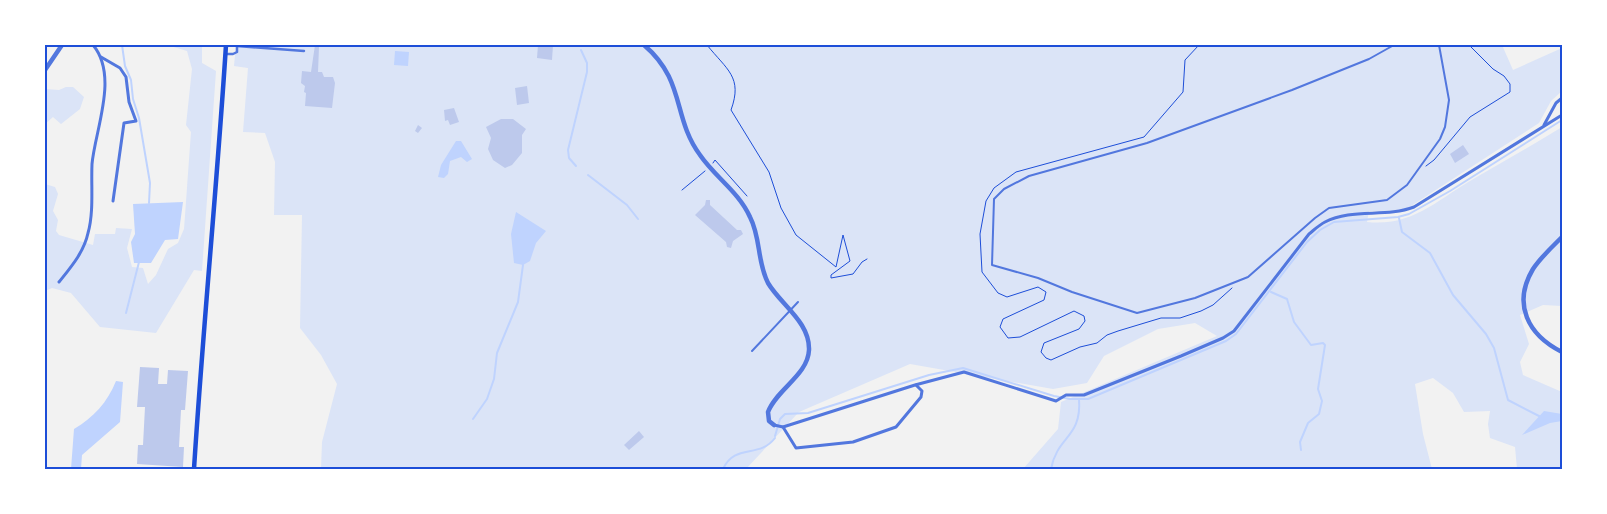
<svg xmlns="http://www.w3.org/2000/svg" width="1607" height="514" viewBox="0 0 1607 514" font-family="'IBM Plex Sans',sans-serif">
<rect width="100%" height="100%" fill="#f2f2f2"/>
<g fill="#dbe4f7">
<path d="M167,45H202V63L216,71L202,271L194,270L156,333L100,327L71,293L52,288L45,291V184L55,187L58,194L53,211L58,220L56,231L59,235L93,245L95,234H115L116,228L132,229L127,248L132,267L143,268L148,284L156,275L168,249L178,243L184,229L191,132L186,125L192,69L187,51Z"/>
<path d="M236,45H1502L1513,70L1562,48V91L1551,101L1539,123L1408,208L1399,211H1369L1367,222C1413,227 1438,199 1475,178C1504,161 1533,145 1562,127V306L1543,305L1520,315L1529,344L1520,362L1523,375L1562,392V469H1517L1515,447L1490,438L1488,424L1490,411L1464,412L1453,393L1433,378L1415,384L1423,434L1432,469H1023L1058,429L1061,402L1217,336L1195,323L1158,329L1104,356L1087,383L1053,389L910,364L799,412L746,469H321L322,442L337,384L321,355L300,328L302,215H274L275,162L265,133L243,132L248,68L234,66Z"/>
<path d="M66,87H73L84,97L80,109L61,124L53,117L45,124V89L59,90Z"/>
</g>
<g fill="#bfd3fe">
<path d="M395,51L409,52L408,66L394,65Z"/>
<path d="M456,141H461L472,159L467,162L461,157L450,161L448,174L444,178L438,177L441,165Z"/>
<path d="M183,202L178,239L165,240L151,263H134L131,242L135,234L133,204Z"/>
<path d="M516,212L546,231L536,243L530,261L523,265L514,263L511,234Z"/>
<path d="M116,381L123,382L120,422L82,455L81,469H71L74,429C94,417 107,403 116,381Z"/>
<path d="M1544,411L1562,414V421L1550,423L1522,435Z"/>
</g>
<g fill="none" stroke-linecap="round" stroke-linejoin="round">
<g stroke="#bfd3fe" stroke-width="2">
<path d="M122,45L125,66L131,80L133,99L139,118L150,183L149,203"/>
<path d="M576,166L569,158L568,150L587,72V63L581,50"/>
<path d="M588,175L627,205L638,219"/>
<path d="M1399,218L1402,232L1430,253L1453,295L1486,334L1494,348L1508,400L1539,416"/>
<path d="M1271,292L1287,299L1294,322L1311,345L1323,343L1325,345L1318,389L1322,401L1319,414L1308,423L1300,442L1301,450"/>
<path d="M126,313L139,262"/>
<path d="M473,419L487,399L494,379L497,353L518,302L523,265"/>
<path d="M775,436L780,419L785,414L808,413L929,375L963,368L1054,396L1070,399H1088L1226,341L1236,334L1307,242L1320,230L1334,222L1398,217L1409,214L1450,191L1562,120"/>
<path d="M723,469C735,443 759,459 775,438"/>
<path d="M1051,469C1057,436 1082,438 1079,399"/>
</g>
</g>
<g fill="#bdc9ec">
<path d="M315,45L319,47L318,72H322L324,77H333L335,83L332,108L305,106L306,93L304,92L305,86L301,83L302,71L311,72Z"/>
<path d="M538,45H553L552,60L537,58Z"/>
<path d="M527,86L529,103L517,105L515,88Z"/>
<path d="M454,108L459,122L450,125L448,120L445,121L444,110Z"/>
<path d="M501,119H513L526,129L522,135V153L512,165L505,168L493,160L488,149L491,138L486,127Z"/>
<path d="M418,125L422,128L418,133L415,131Z"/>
<path d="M1463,145L1469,154L1455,163L1450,154Z"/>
<path d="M706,200H710V205L737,230H741L743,234L733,241L731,248L727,247L726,242L695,215L705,205Z"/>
<path d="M140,367L159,368L158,384H167L168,370L188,371L185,410H181L179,447H184L183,467L137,464L138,445H143L145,407H137Z"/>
<path d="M639,431L644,437L629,450L624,445Z"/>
</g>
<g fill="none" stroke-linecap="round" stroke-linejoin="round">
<g stroke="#1d4ed8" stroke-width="1">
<path d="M707,45C727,70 743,77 731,110L769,172L781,208L796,235L836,267L843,235L850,261L831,275V278L853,274L862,262L867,259"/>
<path d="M1131,45H1134"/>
<path d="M1199,45L1185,60L1183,92L1144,137L1016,172L994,188L986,201L980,234L982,272L998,293L1007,297L1038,287L1046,292L1044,300L1003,319L1000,327L1008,338L1020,337L1074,311L1084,316L1085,321L1079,329L1044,343L1041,352L1046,358L1051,360L1080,347L1097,343L1107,335L1118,331L1161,318H1180L1201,311L1213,305L1232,288"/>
<path d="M1362,45H1376"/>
<path d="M713,163L715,160L747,196"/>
<path d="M1426,166L1434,160L1470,117L1510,92V84L1504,76L1493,69L1469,45"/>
<path d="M682,190L705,171"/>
</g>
<g stroke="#5277de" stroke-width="2">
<path d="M1394,45L1369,59L1292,90L1147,143L1029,176L1004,189L994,199L992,265L1038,278L1072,292L1137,313L1195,298L1248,277L1315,218L1329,208L1387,200L1407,185L1440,139L1445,127L1449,100L1439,45"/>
<path d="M752,351L798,302"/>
</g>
<g stroke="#5277de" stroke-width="2.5">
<path d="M237,46L304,51"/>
<path d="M226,54H233L237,52V45"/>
</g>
<g stroke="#5277de" stroke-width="3">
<path d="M1525,45H1530"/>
<path d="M101,57L120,68L126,77L129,102L136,121L124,123L113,201"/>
<path d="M1544,125L1556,103L1562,98"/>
<path d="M59,282C71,267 84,252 88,233C94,212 91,186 92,164C95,130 119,76 93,45"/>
<path d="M774,425L783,427L915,385L964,372L1056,401L1066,395H1084L1181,356L1223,338L1234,331L1309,234C1314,230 1319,225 1325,222C1352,208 1386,218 1414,207L1562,115"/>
<path d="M783,427L796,448L853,442L896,427L921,397L922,391L916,385"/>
</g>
<g stroke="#5277de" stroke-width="4.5">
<path d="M644,45C686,81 672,117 700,155C715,177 739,192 750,217C761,238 757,262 768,283C781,305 810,322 809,350C808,375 776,390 768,412L769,421L774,425"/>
<path d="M45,70L62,45"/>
<path d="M1562,237C1552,247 1541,257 1533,269C1512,304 1528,335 1562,352"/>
</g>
<path stroke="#1d4ed8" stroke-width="4.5" d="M194,469C203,327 217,186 226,45"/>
</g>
<rect width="1607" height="514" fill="none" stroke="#ffffff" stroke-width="92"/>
<rect x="46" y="46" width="1515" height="422" fill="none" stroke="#1d4ed8" stroke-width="2"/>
</svg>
